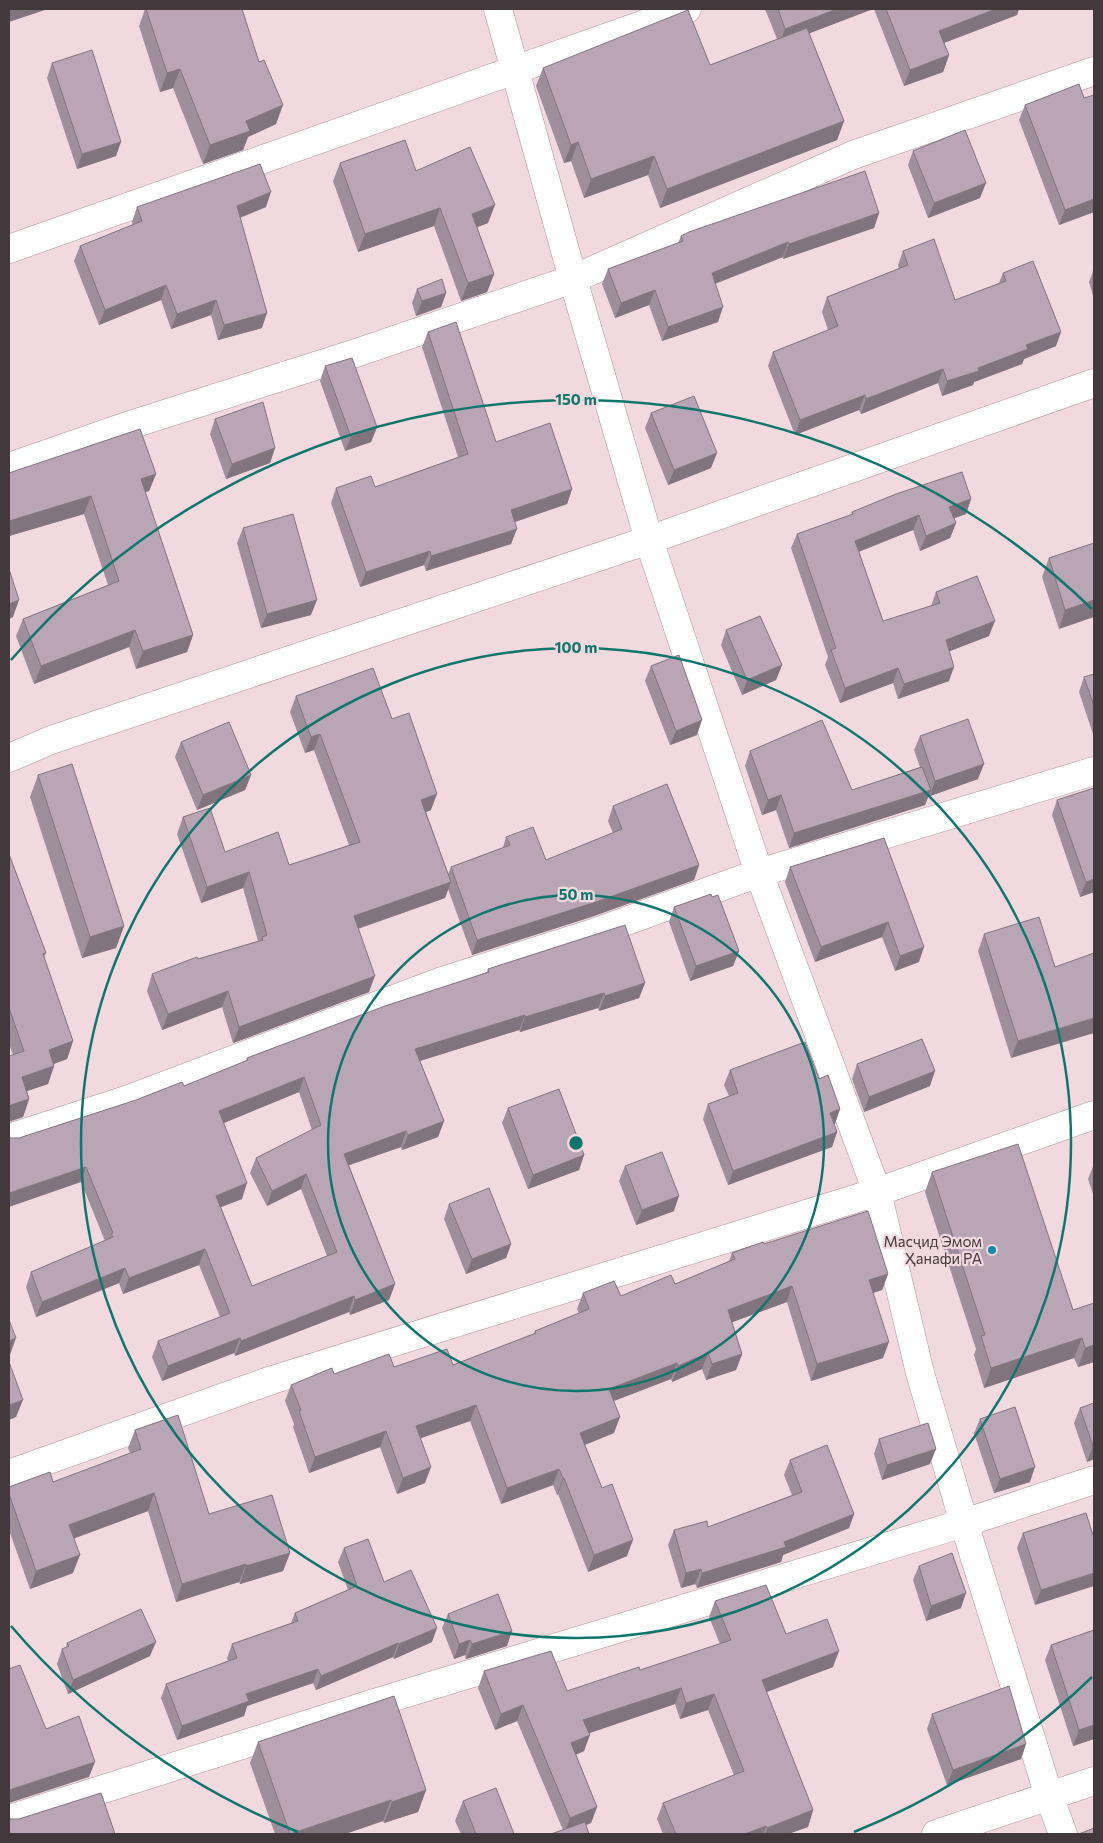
<svg xmlns="http://www.w3.org/2000/svg" width="1103" height="1843" viewBox="0 0 1103 1843" font-family="Commissioner,sans-serif">
<rect width="100%" height="100%" fill="#f2d8df"/>
<g fill="none" stroke-linecap="round" stroke-linejoin="round">
<defs>
<g id="minor">
<path d="M498,9L573,279L649,540L759,873L877,1192L920,1373L964,1523L1049,1796L1063,1834"/>
<path d="M9,249L687,9"/>
<path d="M9,467L130,425L353,354L573,279L853,155L1094,71"/>
<path d="M9,758L51,740L649,540L1094,383"/>
<path d="M9,1138L126,1100L442,981L596,932L759,873L1094,771"/>
<path d="M9,1474L272,1380L877,1192L1094,1115"/>
<path d="M9,1819L371,1704L964,1523L1094,1480"/>
<path d="M936,1834L1094,1781"/>
</g>
</defs>
<use href="#minor" stroke="#ae959c" stroke-width="29"/>
<use href="#minor" stroke="#fff" stroke-width="28"/>
</g>
<g fill="#9f8e9c" fill-rule="evenodd">
<path d="M145,9H242L276,124L248,137L243,150L203,164L173,88L160,92L139,26Z"/>
<path d="M765,9H873L809,33L844,121L837,140L660,208L648,175L584,198L571,161L564,163L536,86L543,68L710,65L777,39Z"/>
<path d="M874,9H1019L1017,15L944,43L949,55L943,72L904,86Z"/>
<path d="M52,63L116,156L77,169L47,78Z"/>
<path d="M1094,95V212L1059,225L1019,120L1025,105L1084,98Z"/>
<path d="M913,151L980,198L928,218L908,165Z"/>
<path d="M340,163L416,171L488,223L477,227L494,274L487,292L461,301L434,226L358,252L333,181Z"/>
<path d="M137,207H266L240,218L262,328L218,340L211,315L171,329L161,300L99,325L74,261L80,246L133,225L132,222Z"/>
<path d="M879,213L874,228L783,259V257L715,284L718,322L662,341L649,305L615,318L602,284L608,269L678,243L681,236Z"/>
<path d="M903,251L955,300L999,283L1003,273L1056,346L1024,359L1022,364L974,382L973,385L942,396L938,383L861,414L859,410L795,435L768,366L773,352L828,330L822,312L827,297L899,269L898,265Z"/>
<path d="M1094,268V299L1089,282Z"/>
<path d="M417,289L446,293L441,307L416,316L412,303Z"/>
<path d="M428,332L496,442L572,489L567,504L515,522L511,544L426,571L424,565L360,587L331,503L336,488L375,487L458,457L422,347Z"/>
<path d="M325,366L377,427L371,442L345,451L320,381Z"/>
<path d="M651,413L711,468L668,485L645,428Z"/>
<path d="M215,419L275,448L270,463L226,479L210,434Z"/>
<path d="M9,473L156,474L149,491L145,492L193,635L187,652L136,669L129,647L34,684L16,636L23,619L108,585L84,514L9,536Z"/>
<path d="M971,499L966,514L954,518L956,523L950,538L920,551L913,530L859,552L883,621L931,606L936,592L989,636L949,651V681L898,699L893,683L840,703L825,665L828,657L791,548L797,534L851,515L852,512Z"/>
<path d="M243,528L311,615L261,628L237,543Z"/>
<path d="M1094,543L1059,629L1042,577L1049,558Z"/>
<path d="M726,630L782,665L776,680L742,695L721,645Z"/>
<path d="M651,666L697,735L670,745L645,681Z"/>
<path d="M1094,674V737L1079,692L1084,677Z"/>
<path d="M296,696L392,719L431,810L426,812L448,874L451,867L503,848L506,837L546,860L613,833L608,821L613,806L699,865L694,880L591,917L472,955L448,889L445,898L358,929L369,992L233,1043L222,1007L162,1030L147,991L152,974L198,959L258,941L243,888L201,903L177,834L183,817L225,852L289,865L349,845L314,750L305,753L290,712Z"/>
<path d="M920,736L978,779L930,796L929,794L925,805L789,848L776,810L762,815L745,766L750,751L852,790L920,767L914,750Z"/>
<path d="M181,742L251,775L245,790L197,810L175,757Z"/>
<path d="M38,775L124,926L116,948L82,958L30,797Z"/>
<path d="M1057,800L1094,892L1080,897L1052,815Z"/>
<path d="M884,838L919,962L895,971L882,937L815,962L785,882L790,867Z"/>
<path d="M9,854L46,953L44,958L73,1041L67,1059L54,1064V1066L48,1084L27,1091L29,1099L23,1117L13,1055L9,1044Z"/>
<path d="M674,907L739,951L733,966L690,981L669,922Z"/>
<path d="M984,934L1055,967L1011,1058L978,951Z"/>
<path d="M488,969L645,983L639,998L599,1011L598,1008L520,1032L519,1030L420,1061L444,1121L438,1137L402,1150L401,1147L349,1165L395,1284L389,1300L350,1315L349,1312L235,1356L234,1353L162,1381L152,1357L158,1341L220,1317L199,1265L123,1294L119,1283L36,1317L26,1287L31,1272L105,1241L81,1182L11,1138H19L184,1086L246,1061L247,1058L487,972ZM299,1092L312,1130L256,1158L250,1173L267,1206L301,1189L327,1256L252,1286L221,1207L242,1199L224,1123Z"/>
<path d="M857,1064L930,1086L864,1112L852,1079Z"/>
<path d="M730,1070L819,1079L840,1109L834,1124L837,1132L832,1147L728,1185L703,1119L708,1104L729,1096L724,1085Z"/>
<path d="M508,1108L584,1155L579,1170L528,1189L502,1123Z"/>
<path d="M1094,1164V1197L1088,1179Z"/>
<path d="M625,1166L674,1211L636,1225L619,1181Z"/>
<path d="M932,1172L1073,1310L1094,1303V1362L1078,1367L1074,1358L984,1388L974,1355L976,1349L925,1192Z"/>
<path d="M449,1204L511,1244L506,1258L466,1274L444,1219Z"/>
<path d="M764,1244L888,1274L882,1290L873,1293L883,1358L811,1381L787,1302L732,1322L742,1354L736,1370L706,1380L702,1369L672,1382L671,1379L614,1401V1433L585,1445L627,1556L588,1572L558,1494L557,1495L553,1485L501,1504L470,1421L420,1438L425,1483L397,1494L380,1447L309,1473L293,1427L294,1424L285,1401L291,1385L334,1374L394,1367L453,1365L534,1334L535,1331L579,1313L577,1309L583,1293L621,1296L675,1284L729,1261L732,1253Z"/>
<path d="M1094,1403V1459L1087,1462L1074,1423L1080,1408Z"/>
<path d="M980,1419L1030,1482L994,1493L974,1433Z"/>
<path d="M135,1430L209,1514L290,1553L283,1571L240,1584L239,1582L176,1602L148,1511L74,1538L73,1573L30,1589L9,1530V1487L53,1482L130,1453L128,1448Z"/>
<path d="M879,1439L930,1464L882,1480L874,1454Z"/>
<path d="M790,1460L854,1514L849,1528L783,1555L781,1562L697,1588L695,1584L681,1588L668,1545L674,1530L708,1527L792,1495L784,1475Z"/>
<path d="M1023,1533L1094,1538L1035,1605L1017,1548Z"/>
<path d="M344,1548L384,1582L432,1642L394,1659L393,1657L316,1690L313,1683L247,1706L244,1716L177,1740L161,1698L166,1684L228,1661L227,1658L232,1644L291,1623L295,1613L348,1590L338,1562Z"/>
<path d="M919,1566L961,1608L926,1621L913,1580Z"/>
<path d="M715,1601L786,1634L833,1667L766,1692L813,1810L808,1827L788,1834H663L657,1819L663,1803L734,1775L708,1710L680,1719L675,1704L589,1733L584,1751L576,1755L597,1807L591,1823L586,1825L563,1830L517,1721L495,1730L478,1688L484,1671L567,1691L640,1670L720,1644L709,1617Z"/>
<path d="M448,1614L507,1646L466,1659L465,1655L454,1659L442,1628Z"/>
<path d="M1094,1630V1739L1073,1746L1045,1660L1051,1645Z"/>
<path d="M67,1643L150,1656L68,1694L57,1664L62,1649L66,1648Z"/>
<path d="M932,1714L1026,1744L1021,1759L947,1785L927,1729Z"/>
<path d="M258,1742L426,1790L418,1812L384,1823L383,1821L345,1834H275L250,1763Z"/>
<path d="M463,1801L514,1834H461L455,1821Z"/>
</g>
<g fill="#82747f">
<path d="M9,9H48L9,22Z"/>
<path d="M837,9H873L779,45L785,29Z"/>
<path d="M996,9H1019L1017,15L933,47L939,31Z"/>
<path d="M949,55L943,72L904,86L910,70Z"/>
<path d="M180,69L173,88L160,92L167,73Z"/>
<path d="M283,105L276,124L248,137L243,150L203,164L210,145L246,121Z"/>
<path d="M844,121L837,140L660,208L667,189Z"/>
<path d="M121,142L116,156L77,169L82,154Z"/>
<path d="M578,142L571,161L564,163L571,145Z"/>
<path d="M654,156L648,175L584,198L591,179Z"/>
<path d="M986,183L980,198L928,218L934,203Z"/>
<path d="M271,192L266,207L231,221L237,206Z"/>
<path d="M1094,199V212L1059,225L1065,210Z"/>
<path d="M495,205L488,223L465,232L472,214Z"/>
<path d="M440,208L434,226L358,252L365,234Z"/>
<path d="M879,213L874,228L783,259L789,244Z"/>
<path d="M788,242L783,257L706,287L712,273Z"/>
<path d="M494,274L487,292L461,301L468,283Z"/>
<path d="M166,285L161,300L99,325L105,310Z"/>
<path d="M655,290L649,305L615,318L621,303Z"/>
<path d="M446,293L441,307L416,316L422,301Z"/>
<path d="M216,300L211,315L171,329L177,314Z"/>
<path d="M723,307L718,322L662,341L668,327Z"/>
<path d="M267,313L262,328L218,340L224,325Z"/>
<path d="M1061,332L1056,346L1024,359L1022,364L974,382L973,385L942,396L947,381L978,368L1026,345Z"/>
<path d="M943,369L938,383L861,414L866,399Z"/>
<path d="M865,395L859,410L795,435L800,420Z"/>
<path d="M377,427L371,442L345,451L351,437Z"/>
<path d="M275,448L270,463L226,479L232,464Z"/>
<path d="M717,453L711,468L668,485L674,470Z"/>
<path d="M156,474L149,491L134,496L141,479Z"/>
<path d="M572,489L567,504L506,525L511,510Z"/>
<path d="M91,496L84,514L9,536V521Z"/>
<path d="M971,499L966,514L944,522L949,507Z"/>
<path d="M919,515L913,530L850,555L855,541Z"/>
<path d="M956,523L950,538L920,551L926,536Z"/>
<path d="M517,529L511,544L426,571L431,556Z"/>
<path d="M430,551L424,565L360,587L366,572Z"/>
<path d="M19,600L13,617L9,619V604Z"/>
<path d="M317,600L311,615L261,628L267,614Z"/>
<path d="M1094,600V617L1059,629L1065,610Z"/>
<path d="M995,621L989,636L940,655L946,640Z"/>
<path d="M135,630L129,647L34,684L41,666Z"/>
<path d="M193,635L187,652L136,669L143,651Z"/>
<path d="M782,665L776,680L742,695L747,680Z"/>
<path d="M954,667L949,681L898,699L904,684Z"/>
<path d="M898,668L893,683L840,703L845,688Z"/>
<path d="M702,720L697,735L670,745L676,731Z"/>
<path d="M320,734L314,750L305,753L311,737Z"/>
<path d="M984,764L978,779L930,796L935,781Z"/>
<path d="M251,775L245,790L197,810L203,795Z"/>
<path d="M931,790L925,805L789,848L794,833Z"/>
<path d="M437,794L431,810L416,816L421,800Z"/>
<path d="M781,795L776,810L762,815L768,800Z"/>
<path d="M699,865L694,880L591,917L472,955L477,940Z"/>
<path d="M249,872L243,888L201,903L207,887Z"/>
<path d="M1094,879V892L1080,897L1086,882Z"/>
<path d="M451,882L445,898L348,932L354,916Z"/>
<path d="M888,922L882,937L815,962L821,947Z"/>
<path d="M124,926L116,948L82,958L90,937Z"/>
<path d="M924,947L919,962L895,971L900,956Z"/>
<path d="M739,951L733,966L690,981L696,966Z"/>
<path d="M375,976L369,992L233,1043L239,1027Z"/>
<path d="M645,983L639,998L599,1011L605,996Z"/>
<path d="M228,991L222,1007L162,1030L168,1014Z"/>
<path d="M604,993L598,1008L520,1032L525,1017Z"/>
<path d="M525,1015L519,1030L410,1064L415,1049Z"/>
<path d="M1094,1018V1033L1011,1058L1018,1041Z"/>
<path d="M73,1041L67,1059L42,1068L49,1050Z"/>
<path d="M54,1066L48,1084L15,1095L22,1077Z"/>
<path d="M935,1071L930,1086L864,1112L869,1097Z"/>
<path d="M304,1077L299,1092L214,1127L219,1111Z"/>
<path d="M29,1099L23,1117L9,1122V1107L11,1105Z"/>
<path d="M840,1109L835,1124L825,1128L830,1113Z"/>
<path d="M444,1121L438,1137L402,1150L408,1135Z"/>
<path d="M406,1131L401,1147L338,1169L344,1154Z"/>
<path d="M837,1132L832,1147L728,1185L733,1171Z"/>
<path d="M584,1155L579,1170L528,1189L533,1175Z"/>
<path d="M86,1167L81,1182L9,1207V1193Z"/>
<path d="M306,1174L301,1189L267,1206L272,1191Z"/>
<path d="M247,1183L242,1199L211,1211L216,1196Z"/>
<path d="M679,1196L674,1211L636,1225L642,1210Z"/>
<path d="M511,1244L506,1258L466,1274L472,1259Z"/>
<path d="M205,1249L199,1265L123,1294L129,1278Z"/>
<path d="M125,1268L119,1283L36,1317L42,1302Z"/>
<path d="M888,1274L882,1290L863,1296L869,1280Z"/>
<path d="M395,1284L389,1300L350,1315L355,1300Z"/>
<path d="M792,1286L787,1302L722,1326L728,1310Z"/>
<path d="M354,1296L349,1312L235,1356L241,1341Z"/>
<path d="M16,1338L10,1355H9V1341Z"/>
<path d="M240,1338L234,1353L162,1381L168,1366Z"/>
<path d="M1082,1338L1074,1358L984,1388L991,1368Z"/>
<path d="M889,1342L883,1358L811,1381L817,1364Z"/>
<path d="M1094,1345V1362L1078,1367L1085,1348Z"/>
<path d="M708,1353L702,1369L672,1382L678,1366Z"/>
<path d="M742,1354L736,1370L706,1380L712,1364Z"/>
<path d="M677,1363L671,1379L603,1405L609,1389Z"/>
<path d="M23,1400L16,1417L9,1420V1405Z"/>
<path d="M476,1405L470,1421L410,1442L416,1426Z"/>
<path d="M620,1417L614,1433L574,1449L580,1433Z"/>
<path d="M386,1431L380,1447L309,1473L315,1457Z"/>
<path d="M1093,1446H1094V1459L1087,1462Z"/>
<path d="M936,1449L930,1464L882,1480L887,1465Z"/>
<path d="M431,1467L425,1483L397,1494L403,1478Z"/>
<path d="M1035,1467L1030,1482L994,1493L1000,1479Z"/>
<path d="M559,1469L553,1485L501,1504L507,1488Z"/>
<path d="M563,1478H564L558,1494L557,1495Z"/>
<path d="M154,1493L148,1511L62,1543L69,1525Z"/>
<path d="M854,1514L849,1528L783,1555L781,1562L697,1588L702,1573L784,1542Z"/>
<path d="M633,1540L627,1556L588,1572L594,1555Z"/>
<path d="M290,1553L283,1571L240,1584L246,1566Z"/>
<path d="M80,1555L73,1573L30,1589L36,1571Z"/>
<path d="M246,1564L239,1582L176,1602L182,1584Z"/>
<path d="M701,1569L695,1584L681,1588L686,1573Z"/>
<path d="M1094,1573V1586L1035,1605L1041,1590Z"/>
<path d="M966,1593L961,1608L926,1621L931,1606Z"/>
<path d="M437,1628L432,1642L394,1659L399,1644Z"/>
<path d="M512,1631L507,1646L466,1659L472,1644Z"/>
<path d="M470,1640L465,1655L454,1659L459,1644Z"/>
<path d="M156,1642L150,1656L68,1694L73,1680Z"/>
<path d="M398,1643L393,1657L316,1690L321,1676Z"/>
<path d="M839,1651L833,1667L756,1696L762,1680Z"/>
<path d="M318,1669L313,1683L247,1706L244,1716L177,1740L182,1726L246,1694Z"/>
<path d="M681,1688L675,1704L578,1737L583,1720Z"/>
<path d="M714,1694L708,1710L680,1719L686,1703Z"/>
<path d="M523,1705L517,1721L495,1730L501,1714Z"/>
<path d="M1094,1725V1739L1073,1746L1079,1730Z"/>
<path d="M590,1735L584,1751L565,1759L571,1743Z"/>
<path d="M1026,1744L1021,1759L947,1785L953,1770Z"/>
<path d="M95,1762L89,1777L9,1803V1790Z"/>
<path d="M426,1790L418,1812L384,1823L392,1802Z"/>
<path d="M391,1800L383,1821L345,1834H290Z"/>
<path d="M597,1807L591,1823L564,1834L570,1818Z"/>
<path d="M813,1810L808,1827L788,1834H765L767,1828Z"/>
<path d="M766,1826L763,1834H745Z"/>
</g>
<g fill="#b9a5b5" stroke="#82747f" fill-rule="evenodd">
<path d="M146,9H242L259,62L264,60L283,105L246,121L250,131L210,145L180,69L167,73Z"/>
<path d="M778,9H837L785,29Z"/>
<path d="M886,9H996L939,31L949,55L910,70Z"/>
<path d="M688,10L710,65L807,28L844,121L667,189L654,156L591,179L578,142L571,145L543,68Z"/>
<path d="M92,50L121,142L82,154L52,63Z"/>
<path d="M1079,84L1084,98L1094,95V199L1065,210L1025,105Z"/>
<path d="M965,130L986,183L934,203L913,151Z"/>
<path d="M405,140L416,171L470,147L495,205L472,214L494,274L468,283L440,208L365,234L340,163Z"/>
<path d="M260,164L271,192L237,206L267,313L224,325L216,300L177,314L166,285L105,310L80,246L142,221L137,207Z"/>
<path d="M865,171L879,213L789,244L788,242L712,273L723,307L668,327L655,290L621,303L608,269L683,241L681,236L689,232Z"/>
<path d="M934,239L955,300L1006,281L1003,273L1033,261L1061,332L1026,345L1028,349L978,368L979,371L947,381L943,369L866,399L865,395L800,420L773,352L838,326L827,297L908,265L903,251Z"/>
<path d="M442,279L446,293L422,301L417,289Z"/>
<path d="M456,322L496,442L550,423L572,489L511,510L517,529L431,556L430,551L366,572L336,488L371,476L375,487L468,454L428,332Z"/>
<path d="M352,358L377,427L351,437L325,366Z"/>
<path d="M694,396L717,453L674,470L651,413Z"/>
<path d="M263,402L275,448L232,464L215,419Z"/>
<path d="M140,429L156,474L141,479L193,635L143,651L135,630L41,666L23,619L119,581L91,496L9,521V473Z"/>
<path d="M962,472L971,499L949,507L956,523L926,536L919,515L855,541L883,621L940,603L936,592L977,576L995,621L946,640L954,667L904,684L898,668L845,688L831,650L836,648L797,534L853,514L852,512L896,494Z"/>
<path d="M293,514L317,600L267,614L243,528Z"/>
<path d="M1094,543V600L1065,610L1049,558Z"/>
<path d="M9,569L19,600L9,604Z"/>
<path d="M760,616L782,665L747,680L726,630Z"/>
<path d="M679,655L702,720L676,731L651,666Z"/>
<path d="M373,668L392,719L409,713L437,794L421,800L451,882L354,916L375,976L239,1027L228,991L168,1014L152,974L197,957L198,959L263,940L262,937L267,935L249,872L207,887L183,817L210,808L225,852L278,832L289,865L360,842L320,734L311,737L296,696Z"/>
<path d="M1094,674V706L1084,677Z"/>
<path d="M968,719L984,764L935,781L920,736Z"/>
<path d="M822,720L852,790L922,767L931,790L794,833L781,795L768,800L750,751Z"/>
<path d="M229,722L251,775L203,795L181,742Z"/>
<path d="M72,764L124,926L90,937L38,775Z"/>
<path d="M667,784L699,865L596,902L477,940L451,867L510,845L506,837L533,827L546,860L622,829L613,806Z"/>
<path d="M1094,788V879L1086,882L1057,800Z"/>
<path d="M884,838L924,947L900,956L888,922L821,947L790,867Z"/>
<path d="M9,854L46,953L43,954L73,1041L49,1050L54,1066L22,1077L29,1099L11,1105L9,1107V1056L24,1051L9,1008Z"/>
<path d="M711,894L712,897L718,895L739,951L696,966L674,907Z"/>
<path d="M1039,917L1055,967L1094,953V1018L1018,1041L984,934Z"/>
<path d="M625,925L645,983L605,996L604,993L525,1017V1015L415,1049L444,1121L408,1135L406,1131L344,1154L395,1284L355,1300L354,1296L241,1341L240,1338L168,1366L158,1341L230,1313L205,1249L129,1278L125,1268L42,1302L31,1272L113,1237L111,1234L113,1233L86,1167L9,1193V1137L11,1138H19L136,1100L182,1082L184,1086L248,1060L247,1058L385,1006L489,972L488,969ZM304,1077L321,1125L256,1158L272,1191L306,1174L337,1252L252,1286L216,1196L247,1183L219,1111Z"/>
<path d="M922,1039L935,1071L869,1097L857,1064Z"/>
<path d="M805,1042L819,1079L828,1075L840,1109L830,1113L837,1132L733,1171L708,1104L738,1093L730,1070Z"/>
<path d="M559,1089L584,1155L533,1175L508,1108Z"/>
<path d="M1018,1144L1073,1310L1094,1303V1345L1085,1348L1082,1338L991,1368L981,1336L985,1335L932,1172Z"/>
<path d="M662,1152L679,1196L642,1210L625,1166Z"/>
<path d="M489,1188L511,1244L472,1259L449,1204Z"/>
<path d="M868,1211L888,1274L869,1280L889,1342L817,1364L792,1286L728,1310L742,1354L712,1364L708,1353L678,1366L677,1363L609,1389L620,1417L580,1433L602,1488L612,1484L633,1540L594,1555L564,1478H563L559,1469L507,1488L476,1405L416,1426L431,1467L403,1478L386,1431L315,1457L299,1411L301,1410L291,1385L332,1368L334,1374L389,1354L394,1367L447,1349L453,1365L536,1333L535,1331L589,1309L583,1293L614,1281L621,1296L671,1275L675,1284L735,1259L732,1253L763,1242L764,1244Z"/>
<path d="M9,1320L16,1338L9,1341Z"/>
<path d="M9,1362L23,1400L9,1405Z"/>
<path d="M1094,1403V1446H1093L1080,1408Z"/>
<path d="M1015,1407L1035,1467L1000,1479L980,1419Z"/>
<path d="M178,1415L209,1514L272,1495L290,1553L246,1566V1564L182,1584L154,1493L69,1525L80,1555L36,1571L9,1494V1487L50,1472L53,1482L141,1449L135,1430Z"/>
<path d="M928,1423L936,1449L887,1465L879,1439Z"/>
<path d="M827,1445L854,1514L784,1542L786,1547L702,1573L701,1569L686,1573L674,1530L707,1521L708,1527L802,1492L790,1460Z"/>
<path d="M1086,1513L1094,1538V1573L1041,1590L1023,1533Z"/>
<path d="M368,1539L384,1582L411,1570L437,1628L399,1644L398,1643L321,1676L318,1669L246,1694L249,1701L182,1726L166,1684L237,1658L232,1644L298,1621L295,1613L357,1586L344,1548Z"/>
<path d="M952,1553L966,1593L931,1606L919,1566Z"/>
<path d="M766,1585L786,1634L827,1619L839,1651L762,1680L813,1810L767,1828L766,1826L745,1834H676L663,1803L744,1771L714,1694L686,1703L681,1688L583,1720L590,1735L571,1743L597,1807L570,1818L523,1705L501,1714L484,1671L551,1651L567,1691L639,1667L640,1670L731,1640L715,1601Z"/>
<path d="M498,1594L512,1631L472,1644L470,1640L459,1644L448,1614Z"/>
<path d="M141,1609L156,1642L73,1680L62,1649L69,1646L67,1643Z"/>
<path d="M1094,1630V1725L1079,1730L1051,1645Z"/>
<path d="M20,1665L46,1729L79,1716L95,1762L9,1790V1669Z"/>
<path d="M1009,1686L1026,1744L953,1770L932,1714Z"/>
<path d="M394,1696L426,1790L392,1802L391,1800L290,1834L258,1742Z"/>
<path d="M496,1788L514,1834H476L463,1801Z"/>
<path d="M101,1793L115,1834H9V1818L11,1819H19Z"/>
<path d="M585,1822L589,1834H551Z"/>
<path d="M1094,1828V1834H1079Z"/>
</g>
<g fill="none" stroke="#0f766e" stroke-width="2.5">
<circle cx="576" cy="1143" r="248"/>
<circle cx="576" cy="1143" r="495"/>
<path d="M1092 1677A743 743 0 0 1 854 1832M298 1832A743 743 0 0 1 11 1626M11 660A743 743 0 0 1 1092 609"/>
</g>
<circle fill="#1389ad" stroke="#f2d8df" stroke-width="2" cx="992" cy="1250" r="5"/>
<g text-anchor="middle" dominant-baseline="central" stroke-width="4.5" stroke-linejoin="round" paint-order="stroke">
<g font-size="15" fill="#43393c" stroke="#f2d8df" text-anchor="end">
<text x="982" y="1241">Масҷид Эмом<tspan x="982" dy="17">Ҳанафи РА</tspan></text>
</g>
</g>
<circle cx="576" cy="1143" r="8" fill="#0f766e" stroke="#f2d8df" stroke-width="2.5"/>
<g font-size="15" text-anchor="middle" font-weight="bold" fill="#0f766e" stroke="#f2d8df" stroke-width="4.5" stroke-linejoin="round" paint-order="stroke">
<text x="576" y="405">150 m</text>
<text x="576" y="653">100 m</text>
<text x="576" y="900">50 m</text>
</g>
<rect width="1103" height="1843" fill="none" stroke="#43393c" stroke-width="20"/>
</svg>
